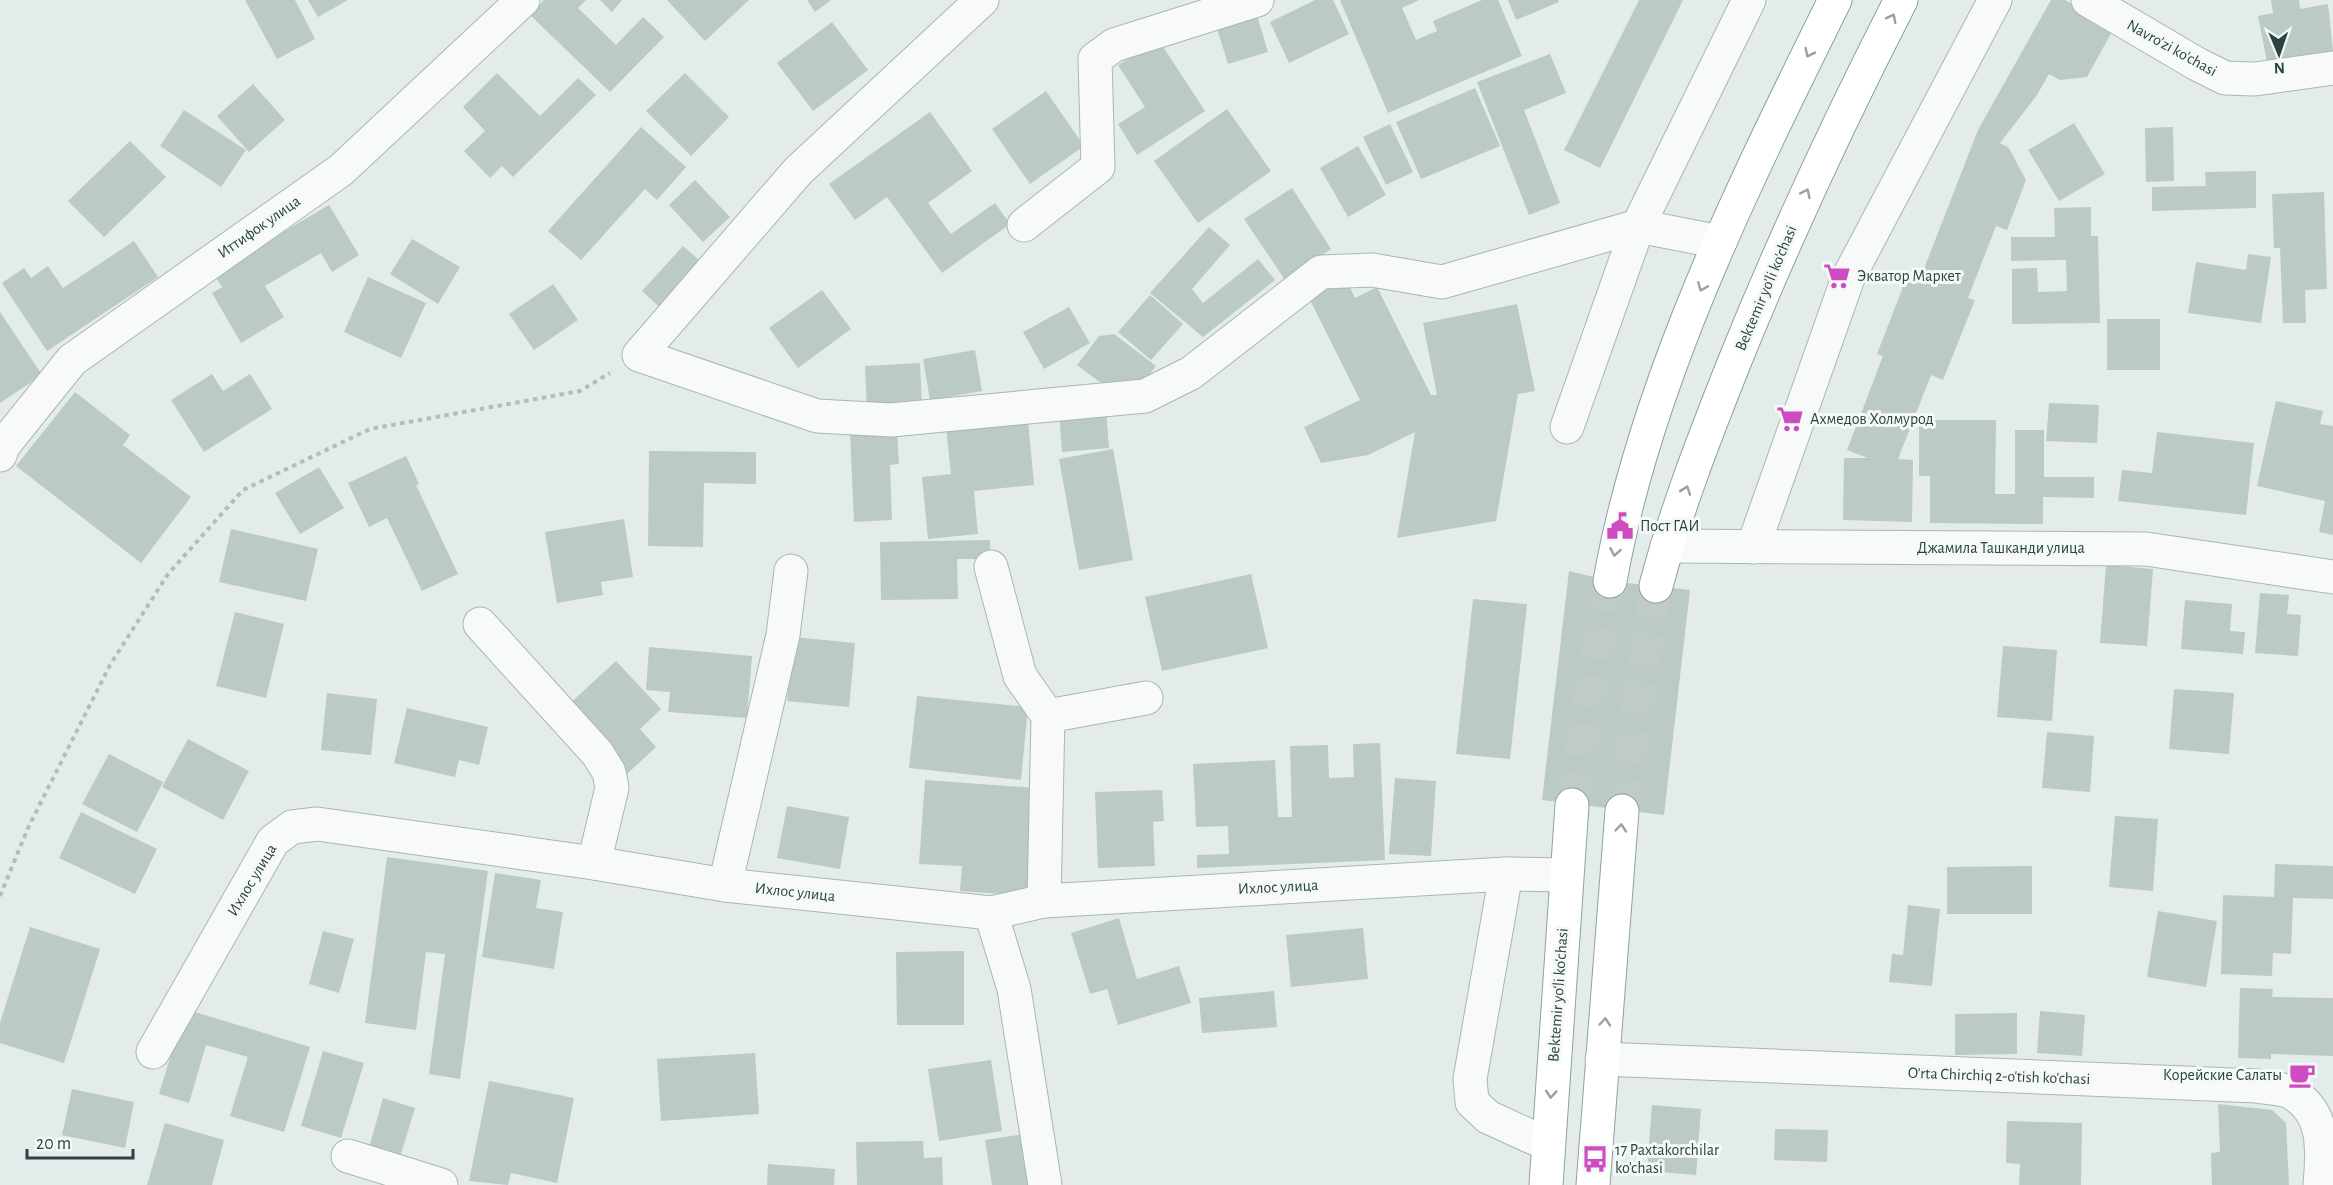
<svg xmlns="http://www.w3.org/2000/svg" width="2333" height="1185" viewBox="0 0 2333 1185" font-family="'Alegreya Sans',sans-serif">
<rect width="100%" height="100%" fill="#e4eceb"/>
<g fill="#bbc9c7">
<path d="M245,0H295L315,39L277,59Z"/>
<path d="M308,0H348L318,17Z"/>
<path d="M544,0H586L578,8L616,45L643,17L664,37L610,92L530,15Z"/>
<path d="M600,0H622L612,12Z"/>
<path d="M667,0H749L705,41Z"/>
<path d="M807,0H831L815,12Z"/>
<path d="M1315,0H1333L1349,34L1289,63L1270,22Z"/>
<path d="M1340,0H1419L1402,8L1416,40L1437,31L1433,21L1482,0H1498L1522,56L1388,113Z"/>
<path d="M1508,0H1558L1559,2L1516,20Z"/>
<path d="M1639,0H1683L1600,168L1564,150Z"/>
<path d="M2051,0H2065L2114,28L2087,77L2060,80L2049,74L2037,95L2000,143L2009,148L2026,180L2007,230L1996,226L1968,298L1975,300L1943,380L1931,375L1898,459L1913,460L1912,522L1843,520L1844,458H1868L1847,450L1883,356L1877,354L1908,274L1920,279L1978,130Z"/>
<path d="M2271,0H2299L2300,9L2328,4L2333,51L2267,62L2258,16L2273,13Z"/>
<path d="M1255,9L1268,52L1228,64L1215,22Z"/>
<path d="M832,22L868,70L813,111L777,63Z"/>
<path d="M1158,39L1205,111L1137,155L1118,124L1145,107L1118,65Z"/>
<path d="M1550,54L1566,93L1524,110L1560,203L1529,215L1477,82Z"/>
<path d="M497,73L540,116L578,78L596,95L513,177L502,166L490,178L464,151L485,131L463,107Z"/>
<path d="M685,73L729,117L691,156L646,111Z"/>
<path d="M253,84L285,120L249,152L217,116Z"/>
<path d="M1475,88L1500,146L1421,179L1396,122Z"/>
<path d="M1046,91L1084,146L1030,184L992,129Z"/>
<path d="M1227,109L1271,171L1198,223L1154,161Z"/>
<path d="M184,110L246,150L221,187L160,146Z"/>
<path d="M930,112L972,171L928,203L951,234L995,203L1010,224L942,273L887,197L855,220L829,184Z"/>
<path d="M2074,123L2105,174L2059,201L2028,150Z"/>
<path d="M1390,124L1413,172L1386,185L1363,137Z"/>
<path d="M641,127L686,167L657,200L645,189L581,260L548,231Z"/>
<path d="M2173,127L2174,181L2146,182L2145,128Z"/>
<path d="M130,141L166,177L104,237L68,201Z"/>
<path d="M1358,146L1386,195L1348,217L1320,168Z"/>
<path d="M2256,171V208L2152,211V187L2206,186L2205,172Z"/>
<path d="M695,180L730,217L703,242L669,205Z"/>
<path d="M1292,188L1331,249L1285,280L1244,219Z"/>
<path d="M2324,192L2327,289L2305,290L2306,323H2283L2280,248H2274L2272,194Z"/>
<path d="M329,205L359,255L332,272L321,253L265,286L284,317L241,343L212,293L222,287L213,273Z"/>
<path d="M2091,207V236H2098L2100,323L2012,324V269L2037,268L2038,292L2067,291L2066,260L2011,261V237H2055L2054,208Z"/>
<path d="M1209,227L1230,245L1192,289L1203,303L1258,259L1275,280L1203,337L1150,293Z"/>
<path d="M412,239L460,267L438,304L390,274Z"/>
<path d="M134,241L158,277L47,351L2,283L24,268L31,278L48,266L63,288Z"/>
<path d="M683,246L708,268L666,313L642,291Z"/>
<path d="M2248,254L2271,257L2261,323L2188,313L2196,262L2246,270Z"/>
<path d="M368,277L426,303L401,358L344,332Z"/>
<path d="M1346,279L1355,298L1377,287L1431,395H1437L1423,323L1517,304L1535,391L1518,394L1496,521L1397,538L1415,432L1368,455L1321,463L1304,427L1360,400L1309,298Z"/>
<path d="M553,284L578,320L534,350L509,314Z"/>
<path d="M822,290L851,329L798,368L769,328Z"/>
<path d="M1150,295L1183,324L1151,360L1118,332Z"/>
<path d="M1069,307L1090,343L1044,369L1023,332Z"/>
<path d="M0,312L42,375L0,403Z"/>
<rect x="2107" y="319" width="53" height="51"/>
<path d="M1114,334L1156,366L1143,383L1126,386L1101,383L1077,365L1099,336Z"/>
<path d="M975,350L982,391L930,400L923,359Z"/>
<path d="M920,363L922,407L867,410L865,366Z"/>
<path d="M212,374L223,391L250,374L272,409L204,452L171,400Z"/>
<path d="M75,392L130,435L123,445L191,497L141,563L16,466Z"/>
<path d="M2276,401L2323,411L2320,424L2333,426V535L2319,532L2325,501L2257,486Z"/>
<path d="M2049,403L2099,405L2097,443L2046,441Z"/>
<path d="M1106,408L1109,448L1062,452L1059,412Z"/>
<path d="M1028,420L1034,485L974,491L978,534L928,539L922,477L951,474L946,427Z"/>
<path d="M1919,420H1996L1995,494H2015V430H2044V477H2094V498L2043,497V524L1930,523V476H1919Z"/>
<path d="M897,431L899,464L890,465L892,520L854,522L850,433Z"/>
<path d="M2157,432L2254,443L2246,515L2118,501L2122,470L2152,473Z"/>
<path d="M1113,449L1133,560L1079,570L1059,459Z"/>
<path d="M649,451L756,452V484L704,483L703,547L648,546Z"/>
<path d="M406,456L419,484L416,485L458,574L422,591L387,518L369,527L348,483Z"/>
<path d="M319,467L344,508L300,534L275,493Z"/>
<path d="M624,519L633,577L601,582L603,595L557,603L545,532Z"/>
<path d="M231,529L318,549L306,601L219,582Z"/>
<path d="M990,540V559H957L958,599L881,600L880,542Z"/>
<path d="M2106,565L2153,569L2147,646L2100,643Z"/>
<path d="M1569,571L1610,581L1690,590L1664,815L1542,800Z"/>
<path d="M1251,574L1268,648L1162,671L1145,597Z"/>
<path d="M2260,593L2289,595L2287,614L2301,615L2298,656L2255,653Z"/>
<path d="M1473,599L1527,604L1510,759L1456,754Z"/>
<path d="M2185,600L2232,604L2230,631L2245,632L2243,654L2181,649Z"/>
<path d="M235,612L284,624L266,698L216,686Z"/>
<path d="M793,637L855,643L849,707L787,701Z"/>
<path d="M2003,646L2057,650L2052,721L1997,717Z"/>
<path d="M649,647L752,656L747,718L668,712L670,692L646,690Z"/>
<path d="M616,661L661,709L640,729L656,747L627,774L566,707Z"/>
<path d="M2174,689L2234,693L2229,754L2169,749Z"/>
<path d="M327,693L377,699L371,755L321,750Z"/>
<path d="M917,696L1028,707L1021,780L909,768Z"/>
<path d="M407,708L488,727L479,765L459,760L455,777L394,763Z"/>
<path d="M2047,732L2094,736L2090,792L2042,788Z"/>
<path d="M188,739L249,771L223,820L162,787Z"/>
<path d="M1380,743L1385,860L1197,868V855L1229,854L1228,826L1196,827L1193,764L1275,760L1278,817H1292L1290,746L1328,745L1329,778L1354,777L1353,744Z"/>
<path d="M109,754L163,782L137,832L82,804Z"/>
<path d="M1395,778L1436,781L1431,856L1389,854Z"/>
<path d="M925,780L1036,788L1028,896L960,891L962,866L919,864Z"/>
<path d="M1162,790L1164,821L1153,822L1155,866L1098,868L1095,792Z"/>
<path d="M787,806L849,817L840,869L777,858Z"/>
<path d="M81,812L157,849L135,894L59,858Z"/>
<path d="M2115,816L2158,819L2153,891L2109,887Z"/>
<path d="M387,857L488,871L460,1079L429,1074L445,954L426,952L416,1030L365,1023Z"/>
<path d="M2275,864L2333,866V899L2293,898L2291,954L2273,953L2272,976L2221,974L2223,895L2274,897Z"/>
<path d="M2032,866V914H1947V867Z"/>
<path d="M495,873L541,880L536,908L563,912L554,969L482,957Z"/>
<path d="M1908,905L1940,909L1932,986L1889,982L1892,954L1903,955Z"/>
<path d="M2158,911L2217,921L2206,987L2147,977Z"/>
<path d="M1119,918L1137,979L1179,966L1191,1003L1118,1025L1107,989L1090,994L1071,933Z"/>
<path d="M30,927L100,949L64,1063L0,1043V1023Z"/>
<path d="M1363,928L1368,979L1291,987L1286,935Z"/>
<path d="M323,931L354,939L339,993L309,984Z"/>
<path d="M964,951V1025H897L896,952Z"/>
<path d="M2240,988L2273,989L2272,997L2333,998V1056L2271,1054V1059L2238,1058Z"/>
<path d="M1274,991L1277,1027L1202,1033L1199,998Z"/>
<path d="M185,1009L310,1047L284,1132L230,1116L248,1057L206,1045L189,1103L159,1094Z"/>
<path d="M2040,1011L2085,1015L2082,1056L2037,1053Z"/>
<path d="M2017,1013V1054L1955,1055V1014Z"/>
<path d="M323,1051L364,1063L341,1138L301,1126Z"/>
<path d="M755,1053L759,1114L661,1121L657,1059Z"/>
<path d="M991,1060L1002,1131L939,1141L928,1069Z"/>
<path d="M489,1081L574,1098L557,1183L511,1173L508,1185L469,1181Z"/>
<path d="M72,1089L134,1102L125,1148L62,1135Z"/>
<path d="M383,1098L415,1108L400,1157L369,1148Z"/>
<path d="M2218,1104L2272,1110L2286,1123L2289,1185H2212L2211,1153L2220,1152Z"/>
<path d="M1652,1105L1701,1109L1696,1175L1647,1171Z"/>
<path d="M2007,1121L2082,1123L2081,1185H2019L2020,1164L2006,1163Z"/>
<path d="M165,1123L224,1140L212,1185H147Z"/>
<path d="M1775,1129L1828,1130L1827,1162L1774,1160Z"/>
<path d="M1025,1134L1033,1185H992L985,1140Z"/>
<path d="M923,1141L924,1158L942,1157L943,1185H857L856,1142Z"/>
<path d="M768,1164L835,1169L834,1185H767Z"/>
</g>
<g fill="none" stroke-linecap="round" stroke-linejoin="round">
<g stroke="#bfcac9" stroke-width="33" stroke-dasharray="33 16" stroke-linecap="butt">
<path d="M1572,805L1610,581"/>
<path d="M1622,811L1656,586"/>
</g>
<defs>
<g id="minor">
<path d="M982,0L798,171L639,355L817,416L891,420L1145,396L1191,373L1321,272L1372,270L1442,282L1638,226L1720,242"/>
<path d="M2088,0L2197,64L2225,78L2255,79L2333,68"/>
<path d="M1024,225L1098,167L1095,59L1114,45L1257,0"/>
<path d="M1567,427L1638,226L1749,0"/>
<path d="M0,455L3,446L72,360L341,170L523,0"/>
<path d="M1667,546L2146,549L2333,577"/>
<path d="M1753,547L1848,278L1995,0"/>
<path d="M991,567L1020,676L1048,716L1044,901"/>
<path d="M480,624L597,753L609,772L612,788L594,863"/>
<path d="M1048,716L1146,698"/>
<path d="M1506,874L1470,1079L1472,1102L1488,1117L1547,1144"/>
<path d="M725,885L783,635L791,571"/>
<path d="M991,913L1014,989L1045,1185"/>
<path d="M153,1052L273,841L292,827L317,824L594,863L725,885L991,913L1044,901L1506,874L1566,875"/>
<path d="M1602,1059L2257,1086C2267,1088 2281,1088 2290,1092C2326,1111 2323,1150 2320,1185"/>
<path d="M348,1156L441,1185"/>
</g>
<g id="highway">
<path d="M1610,581C1646,380 1745,182 1835,0"/>
<path d="M1656,586C1676,510 1705,436 1734,363C1784,239 1840,119 1901,0"/>
<path d="M1546,1185L1572,805"/>
<path d="M1593,1185L1622,811"/>
</g>
</defs>
<use href="#minor" stroke="#a9b6b5" stroke-width="35"/>
<use href="#highway" stroke="#8ba29f" stroke-width="35"/>
<path stroke="#b2bcbb" stroke-width="4" stroke-dasharray="4.5 4.5" stroke-linecap="butt" d="M0,896L28,828L110,665L168,574L243,490L370,429L580,391L610,373"/>
<use href="#minor" stroke="#f7faf9" stroke-width="33"/>
<use href="#highway" stroke="#fff" stroke-width="33"/>
</g>
<defs><path id="oneway-chevron" d="M-2-3.5L2.5 0L-2 3.5" fill="none" stroke-width="1.6" stroke-linecap="round" stroke-linejoin="round" transform="scale(1.5)"/></defs>
<g stroke="#95a2a0">
<use href="#oneway-chevron" transform="translate(1892 18) rotate(-63)"/>
<use href="#oneway-chevron" transform="translate(1809 53) rotate(116)"/>
<use href="#oneway-chevron" transform="translate(1806 193) rotate(-65)"/>
<use href="#oneway-chevron" transform="translate(1702 287) rotate(112)"/>
<use href="#oneway-chevron" transform="translate(1686 490) rotate(-71)"/>
<use href="#oneway-chevron" transform="translate(1615 552) rotate(100)"/>
<use href="#oneway-chevron" transform="translate(1621 828) rotate(-85)"/>
<use href="#oneway-chevron" transform="translate(1605 1022) rotate(-85)"/>
<use href="#oneway-chevron" transform="translate(1551 1094) rotate(94)"/>
</g>
<defs>
<symbol id="supermarket-bare" viewBox="-9 -9 18 18"><path d="M-6-5.5h2.5l.6 2H6L4.5 2H-2.5L-4.4-4H-6ZM-1.5 3.2a1.3 1.3 0 1 0 .1 0ZM3 3.2a1.3 1.3 0 1 0 .1 0Z" fill="#ce4cbf" stroke="#f4f9f8" stroke-width="2.5" paint-order="stroke"/></symbol>
<symbol id="civic-bare" viewBox="-9 -9 18 18"><path d="M-.6-6.5H3V-4.5H.6V-3L4-1V1h2V6H-6V1h2V-1L-.6-3ZM-1.2 2.5V6h2.4V2.5Z" fill="#ce4cbf" stroke="#f4f9f8" stroke-width="2.5" paint-order="stroke"/></symbol>
<symbol id="cafe-bare" viewBox="-9 -9 18 18"><path d="M-5.5-4.5H6V0H3Q3 3.5 0 3.5H-2.5Q-5.5 3.5-5.5 0ZM3-3.2v2h1.7v-2ZM-6 4.5H4V6H-6Z" fill="#ce4cbf" stroke="#f4f9f8" stroke-width="2.5" paint-order="stroke"/></symbol>
<symbol id="bus-bare" viewBox="-9 -9 18 18"><path d="M-5-6H5V4H4V6H2V4H-2V6H-4V4H-5ZM-3.5-4V0h7V-4ZM-3.5 1.2v1.5H-2V1.2ZM2 1.2v1.5H3.5V1.2Z" fill="#ce4cbf" stroke="#f4f9f8" stroke-width="2.5" paint-order="stroke"/></symbol>
</defs>
<g fill-rule="evenodd">
<use href="#supermarket-bare" x="1818" y="257" width="38" height="38"/>
<use href="#supermarket-bare" x="1771" y="400" width="38" height="38"/>
<use href="#civic-bare" x="1601" y="507" width="38" height="38"/>
<use href="#cafe-bare" x="2283" y="1056" width="38" height="38"/>
<use href="#bus-bare" x="1576" y="1140" width="38" height="38"/>
</g>
<g text-anchor="middle" dominant-baseline="central" stroke-width="6" stroke-linejoin="round" paint-order="stroke">
<g font-size="16" fill="#2b4442" stroke="#f4f9f8">
<text transform="translate(2172 48) rotate(29)">Navro'zi ko'chasi</text>
<text transform="translate(259 227) rotate(-35)">Иттифок улица</text>
<text transform="translate(1766 288) rotate(-67)">Bektemir yo'li ko'chasi</text>
<text x="2001" y="548">Джамила Ташканди улица</text>
<text transform="translate(252 880) rotate(-59)">Ихлос улица</text>
<text transform="translate(1278 887) rotate(-3)">Ихлос улица</text>
<text transform="translate(795 892) rotate(6)">Ихлос улица</text>
<text transform="translate(1558 995) rotate(-86)">Bektemir yo'li ko'chasi</text>
<text transform="translate(1999 1076) rotate(2)">O'rta Chirchiq 2-o'tish ko'chasi</text>
</g>
<g font-size="16" fill="#2b4442" stroke="#f4f9f8" text-anchor="start">
<text x="1857" y="276">Экватор Маркет</text>
<text x="1810" y="419">Ахмедов Холмурод</text>
<text x="1640" y="526">Пост ГАИ</text>
<text x="2282" y="1075" text-anchor="end">Корейские Салаты</text>
<text x="1615" y="1150">17 Paxtakorchilar<tspan x="1615" dy="18">ko'chasi</tspan></text>
</g>
</g>
<g transform="translate(2279 54) rotate(178)" stroke="#f4f9f8" stroke-width="4.5" paint-order="stroke">
<path d="M0-4.5L10 22L0 15L-10 22Z" fill="#2b4442"/>
<text y="-9" font-size="16" font-weight="bold" text-anchor="middle" fill="#2b4442">N</text>
</g>
<path d="M27 1149v9h106v-9" fill="none" stroke="#2b4442" stroke-width="3"/>
<text x="36" y="1149" font-size="18" fill="#2b4442" stroke="#f4f9f8" stroke-width="4.5" paint-order="stroke">20 m</text>
</svg>
